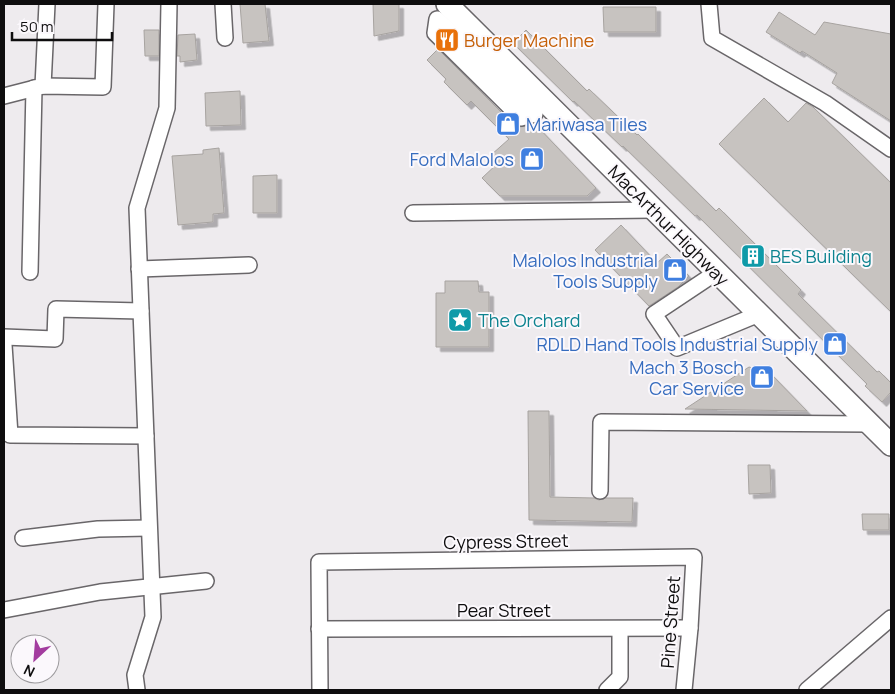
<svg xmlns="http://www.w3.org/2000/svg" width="895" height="694" viewBox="0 0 895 694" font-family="Manrope,sans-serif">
<defs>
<filter id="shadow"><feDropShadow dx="4.5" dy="4.5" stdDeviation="0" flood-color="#0004"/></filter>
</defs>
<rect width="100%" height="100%" fill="#eeebee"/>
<g fill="#c7c3c0" stroke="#a7a3a0" filter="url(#shadow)">
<path d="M240,4H265L269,41L243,43Z"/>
<path d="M373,4H399V31L374,36Z"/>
<path d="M603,7H656V32H604Z"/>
<path d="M779,12L815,35L824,22L891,34V121L832,83L837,73L802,51L800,53L766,32Z"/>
<path d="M144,30H159V56H145Z"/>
<path d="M526,30L587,91L589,89L637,135L638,134L716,211L719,208L801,290L798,294L877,372L879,371L891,383V392L882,402L865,386L867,384L697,215L695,216L623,146L622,147L574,101L573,102L513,43Z"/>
<path d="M195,34L197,60L180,62V56H177L178,35Z"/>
<path d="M438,49L514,125L519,127L527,126L530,129L535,124L596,188L587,196H500L482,178L498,163L491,155L509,139L471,101L467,105L444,82L446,79L427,60Z"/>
<path d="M240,91L241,125L206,126L205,93Z"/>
<path d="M764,98L788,122L806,103L813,107L891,183V312L719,144Z"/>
<path d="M219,148L224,213L213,214V222L178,225L172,156L203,154V150Z"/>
<path d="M277,175V213H253V176Z"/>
<path d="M621,225L657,263L667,254L689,276L678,287L649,306L595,250Z"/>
<path d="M445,281H478L479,292H489V347H436V293H445Z"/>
<path d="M749,367L770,373L807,411L685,409Z"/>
<path d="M528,411H549L550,497L594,498L599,500L606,498H633L632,522L529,520Z"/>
<path d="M748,465H770L771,493L749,494Z"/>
<path d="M862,514H889V530H863Z"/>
</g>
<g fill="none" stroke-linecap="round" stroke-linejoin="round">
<defs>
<g id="minor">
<path d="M223,4L225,38"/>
<path d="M709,4L712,38L825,103L891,149"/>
<path d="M437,19L535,114L521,118L435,33Z"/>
<path d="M43,86L47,4"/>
<path d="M4,96L43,86L103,87L106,4"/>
<path d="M413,213L654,210"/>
<path d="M139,269L249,265"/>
<path d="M30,272L34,88"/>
<path d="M717,272L654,314L677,348L759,314"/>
<path d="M4,337L55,339L56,309L141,311"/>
<path d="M4,345L10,435L146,436"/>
<path d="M600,491L601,422L870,424"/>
<path d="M23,538L98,529L149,528"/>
<path d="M4,610L100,592L206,581"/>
<path d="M319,629L690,628"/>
<path d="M137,690L135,675L153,617L137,208L167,108L169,4"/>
<path d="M320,690L319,562L694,557L690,628L684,690"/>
<path d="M607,690L620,677V629"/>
<path d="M807,690L891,618"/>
</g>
<path id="highway" d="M447,4L891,445"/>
</defs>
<use href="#minor" stroke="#696669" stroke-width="18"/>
<use href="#highway" stroke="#696669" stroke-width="24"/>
<use href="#minor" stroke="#fff" stroke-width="15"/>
<use href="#highway" stroke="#fff" stroke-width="21"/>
</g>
<defs>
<symbol id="restaurant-square" viewBox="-11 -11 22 22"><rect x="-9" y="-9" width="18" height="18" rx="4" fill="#e8710a" stroke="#fbf8fc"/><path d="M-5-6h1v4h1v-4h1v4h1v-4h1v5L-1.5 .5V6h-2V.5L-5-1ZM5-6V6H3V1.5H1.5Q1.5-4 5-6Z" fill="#fff"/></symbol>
<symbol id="shop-square" viewBox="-11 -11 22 22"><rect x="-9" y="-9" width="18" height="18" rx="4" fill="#3f7fe0" stroke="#fbf8fc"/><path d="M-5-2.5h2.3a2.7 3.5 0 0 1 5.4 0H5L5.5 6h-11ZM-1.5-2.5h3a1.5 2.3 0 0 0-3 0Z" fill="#fff"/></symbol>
<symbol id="building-square" viewBox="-11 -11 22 22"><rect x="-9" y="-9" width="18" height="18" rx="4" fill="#0f9aa8" stroke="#fbf8fc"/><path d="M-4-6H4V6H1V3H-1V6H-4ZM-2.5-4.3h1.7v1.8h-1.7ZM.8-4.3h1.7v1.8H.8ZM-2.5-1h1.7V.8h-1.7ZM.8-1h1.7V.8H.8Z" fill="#fff"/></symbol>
<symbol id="sight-square" viewBox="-11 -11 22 22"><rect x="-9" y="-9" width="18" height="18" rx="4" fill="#0f9aa8" stroke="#fbf8fc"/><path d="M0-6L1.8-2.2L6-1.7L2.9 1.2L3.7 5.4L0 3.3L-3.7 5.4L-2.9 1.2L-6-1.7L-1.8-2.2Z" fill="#fff"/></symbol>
</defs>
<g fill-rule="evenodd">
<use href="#restaurant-square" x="433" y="26" width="28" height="28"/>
<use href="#shop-square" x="494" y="110" width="28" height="28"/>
<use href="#shop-square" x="518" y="145" width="28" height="28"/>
<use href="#building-square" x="739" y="242" width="28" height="28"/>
<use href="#shop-square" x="661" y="256" width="28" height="28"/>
<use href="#sight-square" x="446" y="306" width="28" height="28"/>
<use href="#shop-square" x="821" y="330" width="28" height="28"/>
<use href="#shop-square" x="748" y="363" width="28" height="28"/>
</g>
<g text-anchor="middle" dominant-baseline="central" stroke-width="4" stroke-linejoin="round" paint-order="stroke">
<g font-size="18" fill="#c56008" stroke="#fbf8fc" text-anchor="start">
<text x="464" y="40">Burger Machine</text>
</g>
<g font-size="18" fill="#366cbe" stroke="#fbf8fc" text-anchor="end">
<text x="526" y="124" text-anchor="start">Mariwasa Tiles</text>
<text x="514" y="159">Ford Malolos</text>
<text x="658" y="260">Malolos Industrial<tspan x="658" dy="21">Tools Supply</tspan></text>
<text x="818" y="344">RDLD Hand Tools Industrial Supply</text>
<text x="744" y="367">Mach 3 Bosch<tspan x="744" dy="21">Car Service</tspan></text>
</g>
<g font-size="18" fill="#0e0d0e" stroke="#fbf8fc">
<text transform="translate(669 225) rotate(45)">MacArthur Highway</text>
<text transform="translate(506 541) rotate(-1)">Cypress Street</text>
<text x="504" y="610">Pear Street</text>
<text transform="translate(670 622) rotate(-86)">Pine Street</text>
</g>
<g font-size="18" fill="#0d838f" stroke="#fbf8fc" text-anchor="start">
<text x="770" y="256">BES Building</text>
<text x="478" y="320">The Orchard</text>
</g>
</g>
<rect width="895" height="694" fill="none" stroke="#0e0d0e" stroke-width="10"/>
<g transform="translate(35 659) rotate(206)"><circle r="24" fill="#fbf8fc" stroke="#9c9a9d"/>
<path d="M0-4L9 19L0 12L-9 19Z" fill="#a33c9f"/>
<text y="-8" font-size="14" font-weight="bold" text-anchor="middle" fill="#0e0d0e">N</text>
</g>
<path d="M12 32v8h100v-8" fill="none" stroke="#0e0d0e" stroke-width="2.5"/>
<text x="20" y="32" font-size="15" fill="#0e0d0e" stroke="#fbf8fc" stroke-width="4" paint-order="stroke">50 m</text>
</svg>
